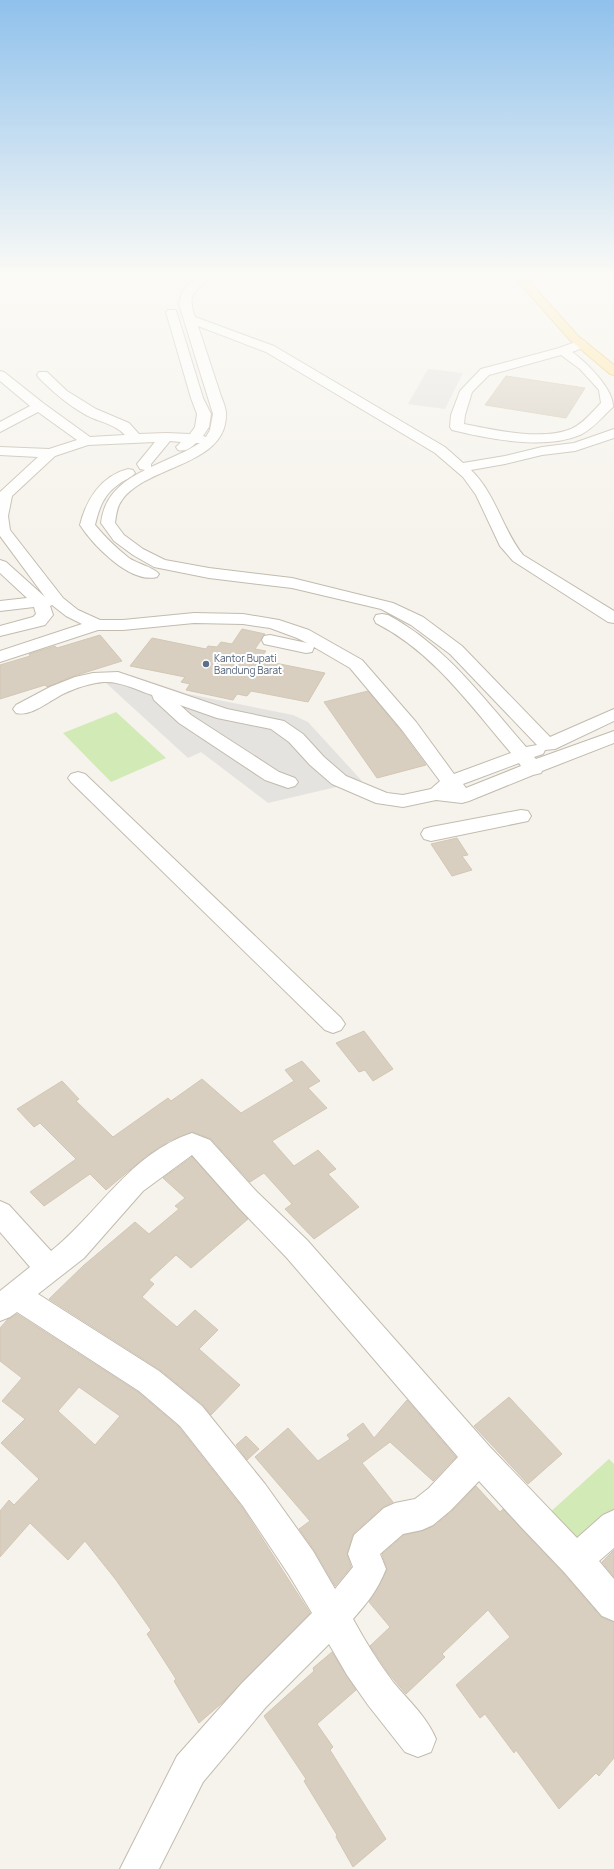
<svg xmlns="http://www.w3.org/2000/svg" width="614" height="1869" viewBox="0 0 614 1869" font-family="Manrope,sans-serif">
<rect width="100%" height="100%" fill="#f6f3ec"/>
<g fill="#d2eab5">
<path d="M116,712L166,758L111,782L63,733Z"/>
<path d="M609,1459L614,1464V1521L580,1552L547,1515Z"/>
</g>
<g fill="#e5e3e0">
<path d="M428,369L463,373L445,409L408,404Z"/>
<path d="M131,675L188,694L293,715L308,722L362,781L268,803L201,752L188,758L106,683Z"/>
</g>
<g fill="#d8cfc1" stroke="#d3c7b4" fill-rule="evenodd">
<path d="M506,376L585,388L566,418L485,405Z"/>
<path d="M242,629L265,634L255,649L266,651L262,656L272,658L270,662L325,673L308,702L251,691L247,696L237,694L233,700L186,690L190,684L181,682L185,677L130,666L152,638L206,649L208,646L217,647L221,642L232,644Z"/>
<path d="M100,635L122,661L74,676L47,687L45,685L0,699V665L30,656L29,654L55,646L57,648Z"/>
<path d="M368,691L401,731L426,765L377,778L324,702Z"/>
<path d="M457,838L468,855L462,856L472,870L452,876L431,844Z"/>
<path d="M364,1031L393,1069L373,1081L365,1070L359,1072L336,1043Z"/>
<path d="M302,1061L320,1081L308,1088L327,1108L272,1141L294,1166L318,1150L336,1169L328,1174L359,1207L314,1239L285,1209L292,1204L264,1173L250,1182L211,1139L193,1132L169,1141L149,1154L106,1190L90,1174L44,1206L30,1192L76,1159L40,1123L34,1127L17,1109L62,1081L79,1099L76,1101L113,1137L168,1098L171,1101L202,1079L241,1113L294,1081L285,1070Z"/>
<path d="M192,1157L248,1219L191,1268L176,1255L149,1280L154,1284L142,1297L177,1327L195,1310L218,1330L199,1349L240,1385L211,1415L203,1405L160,1370L49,1299L83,1266L135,1222L149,1234L179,1209L175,1206L185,1198L163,1178Z"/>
<path d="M17,1314L138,1392L179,1427L242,1507L310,1613L222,1703L199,1723L174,1681L176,1679L147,1634L151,1630L116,1580L85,1541L68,1560L30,1523L0,1557V1511L9,1500L14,1505L39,1479L1,1443L25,1419L2,1401L22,1378L0,1361V1328L8,1319ZM79,1387L120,1416L95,1445L58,1411Z"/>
<path d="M509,1397L562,1454L528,1484L474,1426Z"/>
<path d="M407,1400L456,1457L433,1481L390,1442L362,1463L393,1502L383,1507L353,1534L347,1554L351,1567L335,1586L314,1550L299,1529L310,1521L255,1457L288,1428L318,1461L350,1439L347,1435L363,1423L374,1438Z"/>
<path d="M246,1436L259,1449L247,1460L236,1445Z"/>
<path d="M476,1486L500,1512L503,1509L563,1573L601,1617L614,1622V1758L599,1776L596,1773L559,1809L516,1750L514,1753L485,1714L480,1718L456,1685L510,1637L488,1610L442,1654L445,1657L406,1694L389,1674L370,1646L390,1627L369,1602L387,1570L382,1554L404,1535L422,1531L434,1526L452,1511Z"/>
<path d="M614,1550V1577L602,1562Z"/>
<path d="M332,1652L356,1690L317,1724L333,1747L330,1750L386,1839L353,1867L336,1837L337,1835L304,1781L306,1779L264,1716L314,1671L313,1668Z"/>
</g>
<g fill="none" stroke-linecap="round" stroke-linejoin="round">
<defs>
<g id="minor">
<path d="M195,278H208C193,295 187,292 195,317L274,346L445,447L463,463L505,456L542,447L574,443L614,429V438L575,451L542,455L505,464L471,470C496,494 502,529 523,555L614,611V623L608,622L513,561L500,546L476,495L463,477L435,453L266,352L198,326C205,347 212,369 219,390C221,398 227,408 226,416C225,466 147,465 122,500C117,506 116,515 115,523L124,535L143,549L165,560L209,568L292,578L393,603L423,617L462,646L550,737L614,709V721L555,749L545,750L543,754L534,757L536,759L614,731V743L542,771L541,773L533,775L469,801L462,803L436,800L403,807L376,803L332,784L310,765L289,742L271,729L217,718L180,705L191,715L279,772L295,778L298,782L295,786L288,788L265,780L179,723L154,700L152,695C137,690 120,681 104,682C90,683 76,688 63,694C49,701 31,717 16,713L13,709L16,705L50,687L75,677L93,673L118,672L227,709L284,721L303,734L324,757L346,776L387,793L403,795L431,789L440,781L402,730L350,668L314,647L312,652L306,653L264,644L262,640L264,636L270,635L307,643L297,638L270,628L243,624L194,623L123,630H98L0,662V651L82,624L66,616L52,605L50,606L53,615L45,625L0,636V626L33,617L36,614L34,607L0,611V601L27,598L0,573V560L6,562L45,597L0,536V492L38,457L0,455V447L49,449L77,440L38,412L0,432V422L30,406L0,381V371L4,372L43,403L90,437L125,435C115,424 99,422 86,415C68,405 53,392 39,378L37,375L39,372H47L67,391L96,409L129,423L139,434L166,433L190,434L195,427L197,414L191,398L166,312L168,310H176L203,398L211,414L209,427L203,436L206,437L210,430L213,414L179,304L182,292ZM170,441L181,442L176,447L178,450C186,452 190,448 196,443H200L186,451L151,467V464ZM155,442L137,464L140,469L145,470C121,482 104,496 101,523L114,541L133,555L154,567L209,578L292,588L381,609L411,625L450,654L537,745L526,747C484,699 446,646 388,615L382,614L376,615L374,619L376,623C433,652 470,705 511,753L454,774L416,722L362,660L309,630L279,620L243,614L194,613L123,620H100L78,610L63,598L10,530L8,516L12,496L55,456L88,445ZM519,763L521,766L466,788L463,784Z"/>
<path d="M581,340L585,341L587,344L585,347L572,352C585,361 614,389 613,407C603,416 593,429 580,435C544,450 489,439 452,430L450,427L451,415L460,391L481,369L559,348ZM561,355L580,369L599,390L601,403C592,412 583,424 571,429C541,441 495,430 464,424L465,415L472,392L489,375Z"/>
<path d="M128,469L133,470L135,473C131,478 124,480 119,484C104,494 99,508 95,525C105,537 116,548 129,558C136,563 155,568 159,574L157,577C130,584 93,545 80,525C86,500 101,476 128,469Z"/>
<path d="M78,772L85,774L341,1018L345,1024L341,1030L333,1033L325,1030L71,782L68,778L71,774Z"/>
<path d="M521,810L528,811L531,816L528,821L431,841L424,839L421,834L424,829L431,827Z"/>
<path d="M192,1133L210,1140L257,1192L307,1240L490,1447L577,1538L603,1515L614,1510V1548L599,1561L614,1579V1621L602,1616L564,1572L521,1527L479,1481L451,1510L433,1525L422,1530L403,1534L380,1554L386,1569C377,1591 368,1602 353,1619C365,1641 378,1662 393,1682C408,1700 427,1717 436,1739L431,1752L418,1757L405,1752L368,1705L347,1675L329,1644L266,1707L203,1782L159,1869H120L177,1756L242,1683L312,1613L289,1575L243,1506L180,1426L139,1391L17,1312L10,1317L0,1321V1291L30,1267L0,1232V1201L9,1205L51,1251C99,1213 129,1154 192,1133ZM192,1155L239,1208L287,1258L458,1457L429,1488L415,1499L395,1503L384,1508L354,1535L348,1554L353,1567L335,1589L313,1551L265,1484L202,1406L159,1371L38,1294L84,1258L143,1191Z"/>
</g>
<path id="major" d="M515,278H526L578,336L614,365V375L610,374L570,340Z"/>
</defs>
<use href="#minor" stroke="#c2bbae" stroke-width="2"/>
<use href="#major" stroke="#e6c16a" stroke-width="2"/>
<use href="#minor" fill="#fff" fill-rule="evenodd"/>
<use href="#major" fill="#ffe39c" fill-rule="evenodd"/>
</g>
<linearGradient id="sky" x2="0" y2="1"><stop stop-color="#8fc1ec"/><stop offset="0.51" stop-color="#fbfaf6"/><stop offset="1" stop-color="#fbfaf6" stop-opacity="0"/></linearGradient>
<rect width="614" height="540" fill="url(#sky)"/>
<circle fill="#5c6f8a" stroke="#fff" stroke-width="1.5" cx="206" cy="664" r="4"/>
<g text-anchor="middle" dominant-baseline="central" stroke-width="4" stroke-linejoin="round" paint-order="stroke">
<g font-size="10" fill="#4e5e75" stroke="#fff" text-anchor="start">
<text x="214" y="658">Kantor Bupati<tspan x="214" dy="12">Bandung Barat</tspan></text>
</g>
</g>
</svg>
